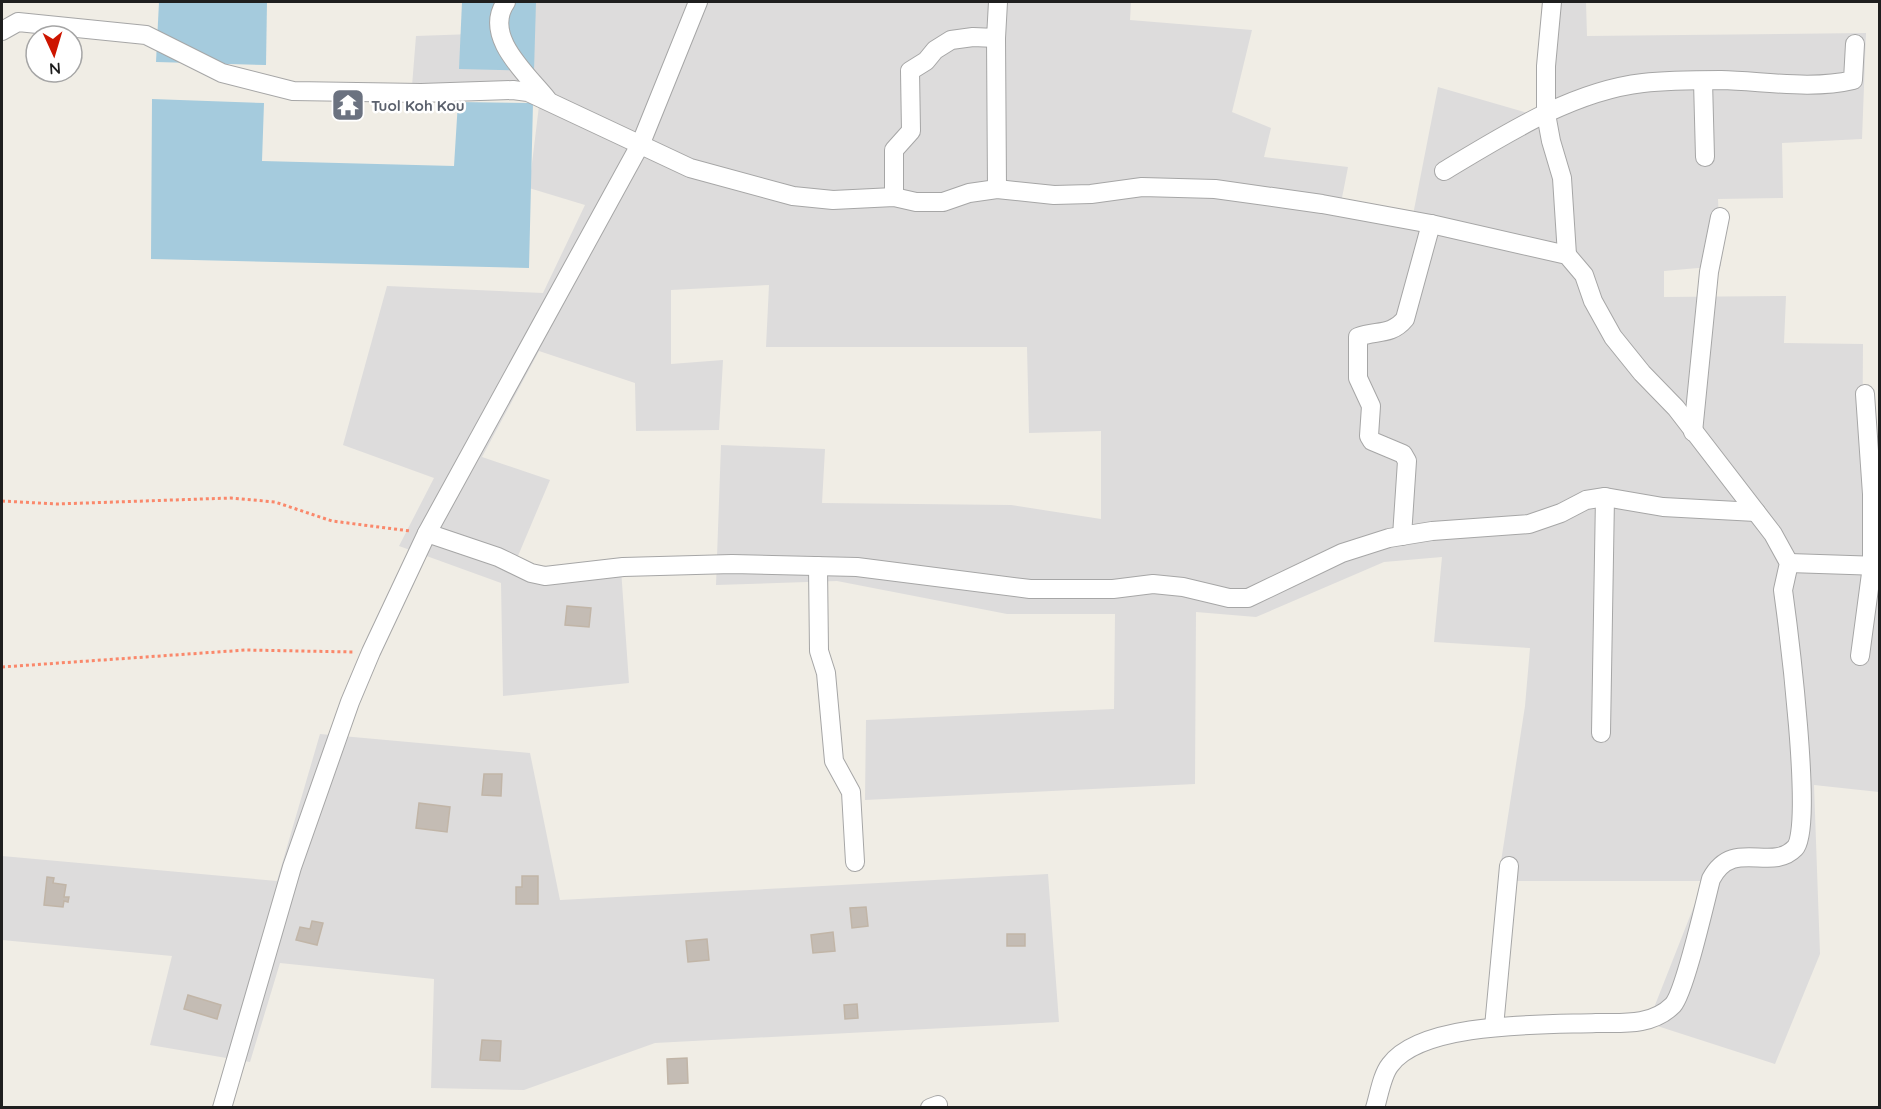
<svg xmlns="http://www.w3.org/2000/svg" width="1881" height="1109" viewBox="0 0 1881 1109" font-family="Quicksand,sans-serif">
<rect width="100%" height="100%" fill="#f0ede5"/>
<g fill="#dddcdc">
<path d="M502,2H1131L1130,20L1252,30L1232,112L1271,128L1264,157L1348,167L1340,208L1412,220L1438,87L1538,116L1551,2H1586L1587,36L1866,33L1862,139L1782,143L1783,198L1718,199L1721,266L1664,271V297L1786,296L1784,343L1863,344L1862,485H1880L1879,792L1814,785L1820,954L1775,1064L1648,1023L1696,901L1701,881H1498L1525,706L1530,648L1434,642L1442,557L1384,562L1256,617L1196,612L1195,784L865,800L866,720L1114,709L1115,614H1007L837,581L716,585L721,445L825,449L822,503L1011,505L1101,519V431L1029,433L1027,347H766L769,285L671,290V364L723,360L719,430L636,431L635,383L539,351L482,457L550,480L515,563L554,577L621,569L629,683L503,696L501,583L399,546L434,478L343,445L387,286L543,293L585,205L529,188L542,81L412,86L416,36L501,33Z"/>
<path d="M320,734L530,753L560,900L1048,874L1059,1022L655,1043L524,1090L431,1088L434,979L280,963L250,1062L150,1045L172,956L2,940V856L277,881Z"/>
</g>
<g fill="#a5cbdd">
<path d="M159,2H267L266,65L156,62Z"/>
<path d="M462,2H536L534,71L459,69Z"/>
<path d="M152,99L264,103L262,161L454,166L458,102L533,103L529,268L151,259Z"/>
</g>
<g fill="#c4bcb4" stroke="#c1b5a7" stroke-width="1.5">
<path d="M567,606L591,608L589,627L565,625Z"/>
<path d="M484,774H502L501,796L482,795Z"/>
<path d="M419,803L450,807L447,832L416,828Z"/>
<path d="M522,876H538V904H516V887H522Z"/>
<path d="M47,877L54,878L53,883L66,885L64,897H69L68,902L64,901L63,907L44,905Z"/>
<path d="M866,907L868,926L852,928L850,908Z"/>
<path d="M312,921L323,923L317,945L296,940L300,927L310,929Z"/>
<path d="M833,932L835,951L813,953L811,935Z"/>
<rect x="1007" y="934" width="18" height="12"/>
<path d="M707,939L709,960L688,962L686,941Z"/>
<path d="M188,995L221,1005L217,1019L184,1009Z"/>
<path d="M857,1004L858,1018L845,1019L844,1005Z"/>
<path d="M482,1040L501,1041L500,1061L480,1060Z"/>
<path d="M687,1058L688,1083L668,1084L667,1059Z"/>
</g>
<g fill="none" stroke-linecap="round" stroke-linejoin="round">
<defs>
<g id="minor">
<path d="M506,2C482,36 527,74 547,99"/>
<path d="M1552,2L1546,66V114L1551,141L1562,178L1567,255"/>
<path d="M2,31L18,22L146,35L222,73L293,91L421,93L513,90L528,92L690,168L793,196L833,200L894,197L916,202H943L969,193L997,189L1054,195L1091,194L1142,187L1215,189L1322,204L1431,224L1567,255L1584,275L1593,301L1613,337L1642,373L1676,408L1773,534L1789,563L1783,590C1788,626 1814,829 1795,848C1771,873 1733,837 1711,879C1705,902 1685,991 1673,1005C1652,1026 1623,1023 1596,1023C1546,1025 1422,1021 1390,1065C1382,1075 1379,1095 1375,1108"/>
<path d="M996,38L997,189"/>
<path d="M1703,81L1705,157"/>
<path d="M1444,171C1504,135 1572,91 1643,83C1668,80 1695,80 1721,80C1763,81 1812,90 1853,80L1855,44"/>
<path d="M894,197V150L911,131L910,71L926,61L935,50L951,40L973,37L996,38L998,2"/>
<path d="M1693,432L1709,272L1720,217"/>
<path d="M427,533L498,557L531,573L545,576L623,567L732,564L857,567L1030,589H1113L1153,584L1183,587L1229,598H1248L1342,553L1389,538L1432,531L1529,524L1561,513L1586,500L1605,497L1663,507L1756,512"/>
<path d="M1402,536L1407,461L1403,454L1372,441L1369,436L1371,406L1358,378V337C1376,330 1391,336 1405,319L1431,224"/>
<path d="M1789,563L1880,566"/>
<path d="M818,566L819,651L826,673L834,761L851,792L855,862"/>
<path d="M1860,656L1872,566V494L1865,394"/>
<path d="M1601,733L1605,497"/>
<path d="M1494,1027L1509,866"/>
<path d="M222,1108L292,867L350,702L371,652L427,533L641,143L698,2"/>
<path d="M930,1108L938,1105"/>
</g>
</defs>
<use href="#minor" stroke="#a6a6a6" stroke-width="20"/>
<g stroke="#fa886b" stroke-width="3" stroke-dasharray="3 3" stroke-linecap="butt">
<path d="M2,501L57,504L231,498L275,502L332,521L410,531"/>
<path d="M2,667L246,650L354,652"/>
</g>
<use href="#minor" stroke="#fff" stroke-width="18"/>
</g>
<defs>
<symbol id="temple-square" viewBox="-11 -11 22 22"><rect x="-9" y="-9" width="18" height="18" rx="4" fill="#6b7280" stroke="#fff"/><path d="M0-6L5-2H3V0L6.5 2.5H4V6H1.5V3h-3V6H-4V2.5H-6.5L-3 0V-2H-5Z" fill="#fff"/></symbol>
</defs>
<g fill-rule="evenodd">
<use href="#temple-square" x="329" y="86" width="38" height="38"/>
</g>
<g text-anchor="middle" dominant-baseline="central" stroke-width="5" stroke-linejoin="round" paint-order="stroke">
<g font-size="15" font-weight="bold" fill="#5b616d" stroke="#fff" text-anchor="start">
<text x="371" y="105">Tuol Koh Kou</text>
</g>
</g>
<rect width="1881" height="1109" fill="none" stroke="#1f1f1f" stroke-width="6"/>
<g transform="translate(54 54) rotate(176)"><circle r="28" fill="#ffffff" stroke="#a5a5a5" stroke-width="1.5"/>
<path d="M0-4.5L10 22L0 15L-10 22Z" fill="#cd1500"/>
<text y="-9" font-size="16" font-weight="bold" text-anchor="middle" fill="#1f1f1f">N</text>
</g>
</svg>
